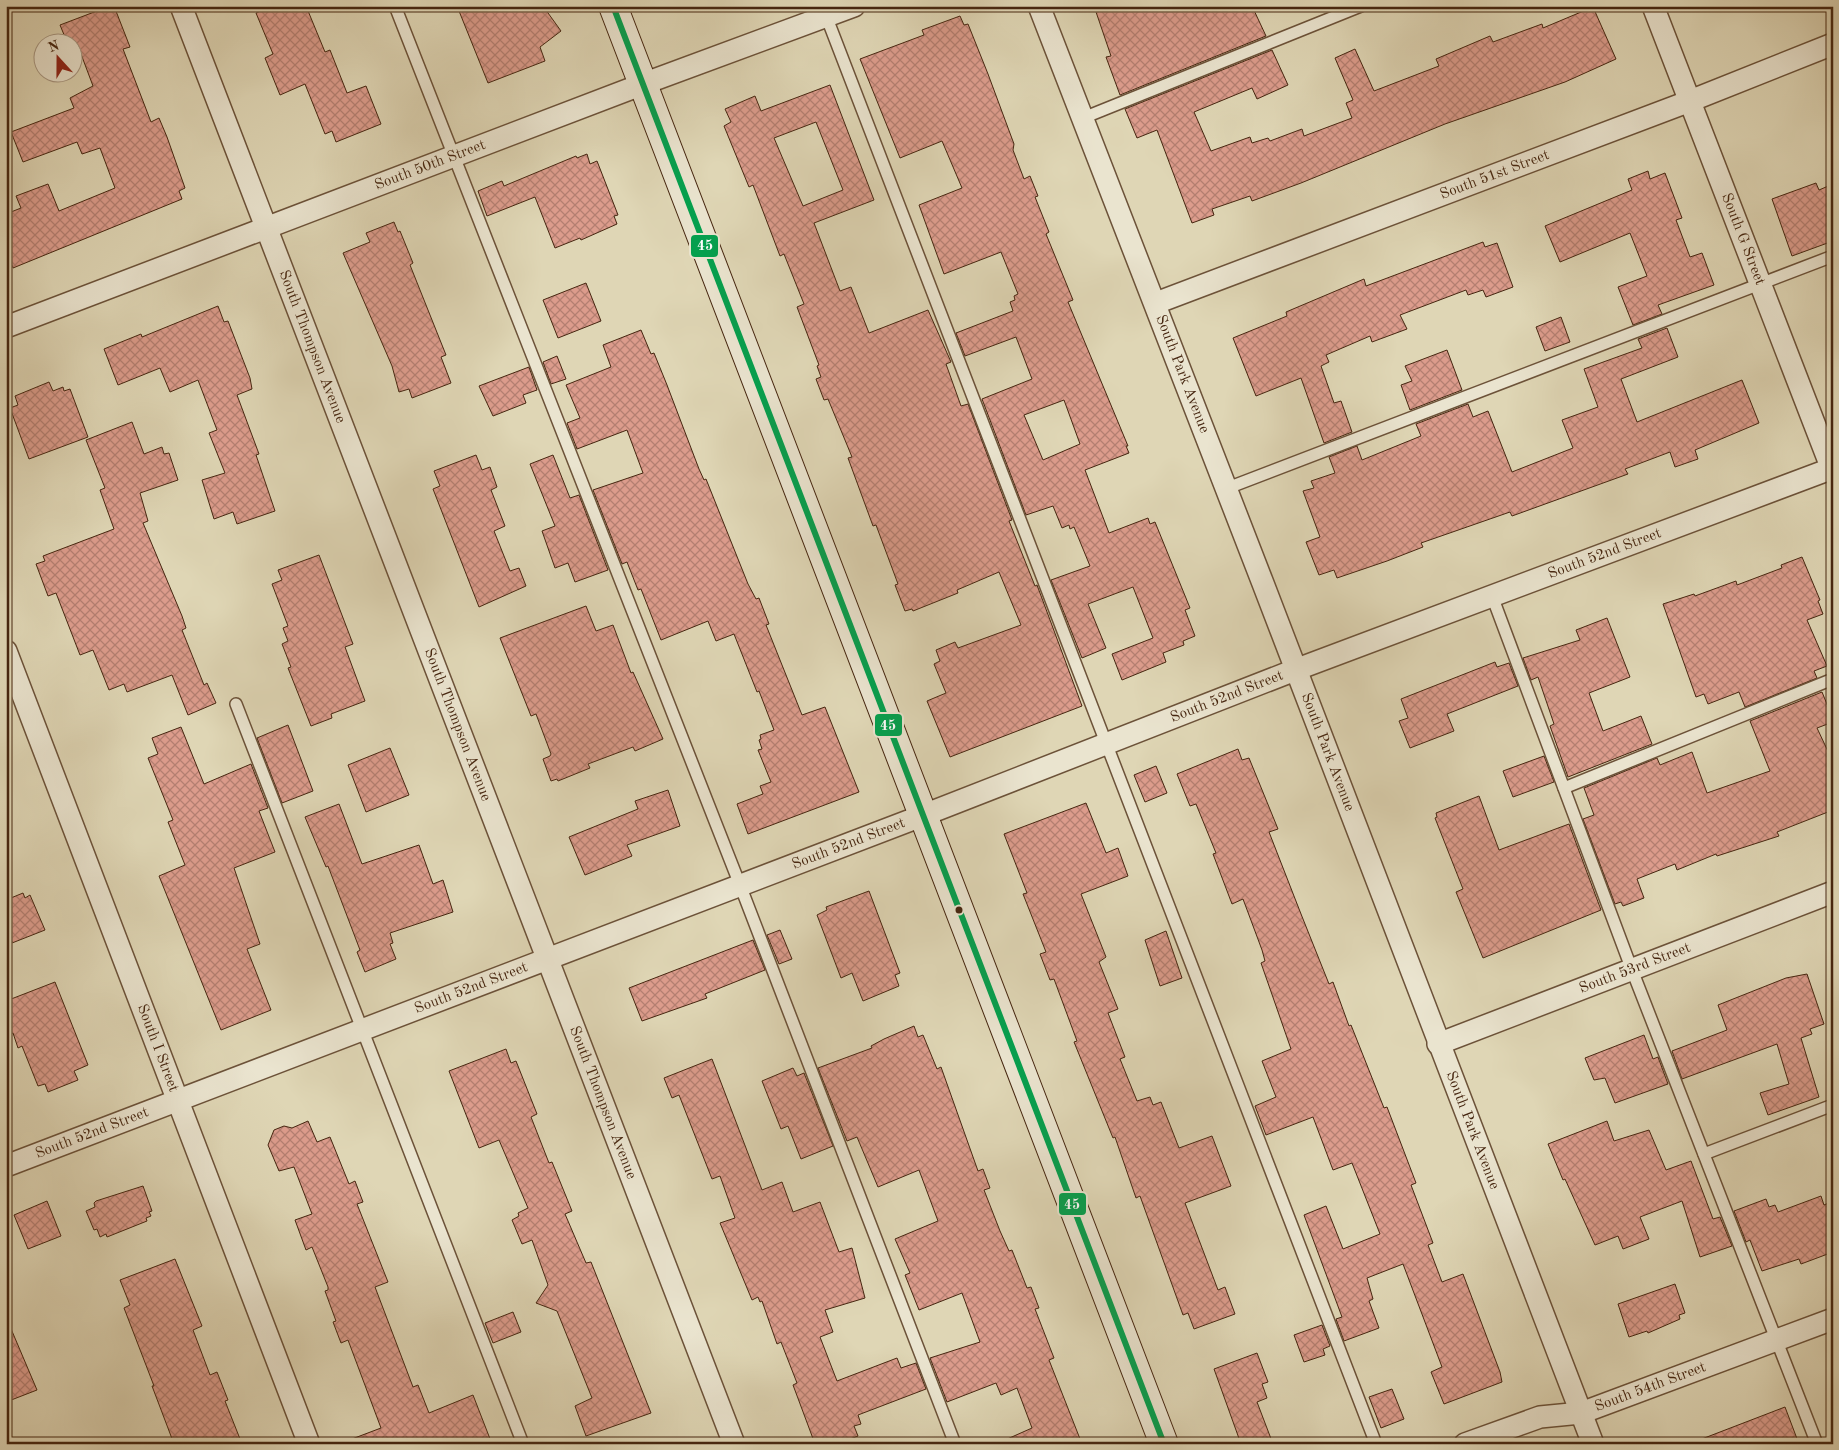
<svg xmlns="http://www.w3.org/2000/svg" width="1839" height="1450" viewBox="0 0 1839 1450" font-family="'Old Standard TT',serif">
<defs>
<pattern id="building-cross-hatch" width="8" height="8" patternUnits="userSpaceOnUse" patternTransform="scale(1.25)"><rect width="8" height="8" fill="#dc9c8c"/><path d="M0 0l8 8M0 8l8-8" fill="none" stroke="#b47f71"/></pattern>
</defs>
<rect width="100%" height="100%" fill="#dfd6b5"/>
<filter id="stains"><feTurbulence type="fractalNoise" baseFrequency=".004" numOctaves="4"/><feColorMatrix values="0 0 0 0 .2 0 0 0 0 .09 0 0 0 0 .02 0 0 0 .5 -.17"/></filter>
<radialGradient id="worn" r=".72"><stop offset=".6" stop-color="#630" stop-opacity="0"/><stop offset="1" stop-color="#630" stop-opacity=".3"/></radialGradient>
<g fill="url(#building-cross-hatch)" stroke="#462610" fill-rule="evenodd">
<path d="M110,6H114L130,47L123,49L151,122L159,118L167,137L185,188L179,191L182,199L13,268L6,251V214L21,208L16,196L48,184L59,211L115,188L100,148L82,154L77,142L23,162L11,132L74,108L70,98L93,86L78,46L72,48V42H67L60,25Z"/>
<path d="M270,6H306L325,52L330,50L347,93L366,86L381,124L336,142L332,131L325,134L305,84L280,95L265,58L273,54L256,13Z"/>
<path d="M457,6H543L561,31L540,47L545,61L488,83Z"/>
<path d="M1094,6H1252L1266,36L1120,95L1106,57L1111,56Z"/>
<path d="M1593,7L1616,59L1565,82L1445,124L1301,183L1252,201L1250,196L1212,209L1214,215L1192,223L1157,130L1137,138L1125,109L1272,50L1288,85L1257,99L1252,88L1194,112L1211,151L1250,137L1252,143L1268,138L1270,141L1302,129L1304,136L1352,118L1346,103L1353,100L1335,58L1355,49L1374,91L1439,66L1436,59L1490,36L1493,42L1542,24L1543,28Z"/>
<path d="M960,16L964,25L968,24L988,74L1014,144L1013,150L1024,179L1030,176L1038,196L1035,197L1049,232L1046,234L1073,300L1068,302L1128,446H1126L1129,453L1085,470L1109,533L1148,518L1150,524L1155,522L1190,608L1185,610L1195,636L1183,641L1184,645L1163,653L1166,662L1122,680L1112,654L1153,638L1133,587L1088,604L1106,648L1082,658L1051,580L1090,566L1074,527L1070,529L1069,525L1062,528L1053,506L1026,515L982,399L1032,379L1016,337L965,356L956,333L1013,311L1010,302L1015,300L1014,296L1018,294L1001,252L944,274L919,205L962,188L942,141L900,158L860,59L924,35L922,30ZM1064,400L1080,444L1043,460L1024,415Z"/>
<path d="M830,85L874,200L814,223L840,291L851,287L869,333L928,310L951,362L946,364L961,406L968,404L1012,520L1009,521L1035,586L1037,585L1082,706L950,757L927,701L946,693L934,664L940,661L936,650L955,642L958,648L1021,625L999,572L957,590L958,593L913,611L912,609L905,611L895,585L898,584L876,525L873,526L848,458L852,457L828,399L824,400L816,379L821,377L817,366L819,365L797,307L804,304L784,254L780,256L753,185L749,187L724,126L731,122L725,109L755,96L761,111ZM816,122L843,190L803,206L774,138Z"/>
<path d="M587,154L590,164L597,161L618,215L614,216L617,224L581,240L580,238L555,248L535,197L487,216L478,191L502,181L504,186L576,156L577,158Z"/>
<path d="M1648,171L1650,179L1665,173L1682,218L1676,220L1690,257L1702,253L1714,285L1658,305L1662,314L1633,325L1618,287L1647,276L1630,233L1560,262L1545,226L1632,190L1628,179Z"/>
<path d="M1816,183L1819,190L1833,184V241L1792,256L1772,199Z"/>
<path d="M394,222L398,232L400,231L413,263L410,265L446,355L441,357L451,383L412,398L409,389L399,392L392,366L343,253L370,242L366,233Z"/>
<path d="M1483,242L1485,247L1497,243L1513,287L1486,297L1483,290L1468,295L1466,290L1400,315L1407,329L1372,342L1370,336L1326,355L1329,362L1321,366L1334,403L1341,401L1352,432L1324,443L1301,378L1256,396L1233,338L1287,316L1286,312L1364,279L1366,286Z"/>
<path d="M586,283L601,321L558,338L543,300Z"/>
<path d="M218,306L224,322L228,321L250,378L252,389L237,395L259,454L256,455L275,511L237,524L233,512L214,519L202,480L225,473L209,433L217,430L198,380L170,392L160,368L118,385L104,349L141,334L142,337Z"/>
<path d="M1561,317L1570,342L1545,351L1536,327Z"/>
<path d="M1667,328L1678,357L1621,379L1637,422L1742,380L1759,423L1695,450L1698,459L1675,467L1670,452L1625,469L1628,474L1512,516L1510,512L1421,543L1423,547L1387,561L1337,578L1334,570L1319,575L1306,542L1320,537L1303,491L1314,488L1311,481L1335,473L1329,457L1357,446L1362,460L1421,436L1416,424L1468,404L1473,417L1488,411L1512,472L1573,448L1562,420L1598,407L1584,369L1642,348L1638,339Z"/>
<path d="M641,330L651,354L654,353L667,385L699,469L704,480L706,479L748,584L756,599L759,598L769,624L766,625L802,715L825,707L859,792L748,834L737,804L763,794L760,786L771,782L758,750L762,749L759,740L761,739L760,735L774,730L759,691L757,692L734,634L716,641L708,621L661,640L641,589L638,590L627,562L622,564L593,490L643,473L627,430L577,449L567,423L580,418L566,385L611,367L603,345Z"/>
<path d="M1447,350L1462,390L1410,410L1401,385L1412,381L1405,366Z"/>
<path d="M557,356L566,379L551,384L543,362Z"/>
<path d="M529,367L537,390L523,395L526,403L493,416L479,386Z"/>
<path d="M49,382L53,391L63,387L64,391L70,389L88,437L29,459L10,408L18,405L15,396Z"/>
<path d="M132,422L144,454L162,447L164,454L169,453L178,480L140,493L148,521L143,523L182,616L186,628L182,630L204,685L207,683L216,703L188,715L172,675L127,692L124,684L109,690L93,650L80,655L56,593L48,596L36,564L45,561L43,556L114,529L100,490L105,488L86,440Z"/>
<path d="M476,455L482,470L490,467L497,487L491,490L505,526L494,531L510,571L519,568L526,586L479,607L433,489L440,486L434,471Z"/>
<path d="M553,455L570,498L579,495L608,570L575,582L568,563L555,568L542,531L555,526L530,464Z"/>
<path d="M319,555L353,644L345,647L365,701L331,714L332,718L311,726L288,668L291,667L282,644L288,641L283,628L288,626L272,584L282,580L278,570Z"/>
<path d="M1802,557L1820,600L1818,601L1823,614L1807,620L1827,666L1814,671L1817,678L1745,707L1739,692L1708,704L1704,694L1696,697L1663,604L1694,594L1695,596L1736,581L1737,585L1782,568L1781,565Z"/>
<path d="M586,606L596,631L613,625L631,673L633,672L663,739L635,751L633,747L588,764L590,768L558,781L557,779L551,781L543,759L550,756L551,754L536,714L531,716L500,638Z"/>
<path d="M1607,618L1630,677L1589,693L1603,731L1641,716L1652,744L1568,777L1550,726L1554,724L1538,677L1531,680L1523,658L1580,640L1576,630Z"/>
<path d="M1495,662L1497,667L1509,663L1518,686L1447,714L1454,731L1410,748L1399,721L1408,718L1401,699Z"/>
<path d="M1822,692L1833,719V722L1817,728L1833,762V810L1777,832L1779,836L1717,856L1716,854L1677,870L1675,864L1637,879L1644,898L1623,906L1621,902L1615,904L1583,819L1594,815L1584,788L1657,758L1660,765L1692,752L1707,793L1770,771L1750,721Z"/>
<path d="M288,725L313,791L282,803L257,738Z"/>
<path d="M181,727L204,784L251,764L268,808L259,811L275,852L234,868L260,944L247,949L271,1010L221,1030L159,876L185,865L168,822L173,820L148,758L158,754L152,738Z"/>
<path d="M390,748L409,795L366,812L348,765Z"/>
<path d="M1238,749L1242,760L1249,758L1278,829L1269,832L1301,914L1329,984L1333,982L1349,1026L1351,1025L1384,1108L1387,1107L1416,1183L1411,1185L1433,1243L1428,1245L1442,1282L1463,1274L1500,1372L1502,1382L1444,1404L1431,1372L1442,1367L1403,1264L1367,1278L1373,1299L1369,1301L1379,1328L1344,1341L1336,1319L1342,1317L1304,1215L1326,1206L1343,1249L1380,1234L1352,1163L1333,1170L1313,1117L1266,1135L1255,1106L1276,1097L1262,1061L1291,1049L1261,963L1265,961L1262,950L1243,899L1232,904L1213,854L1216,853L1196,804L1190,806L1177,774Z"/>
<path d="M1544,756L1554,782L1513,797L1503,771Z"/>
<path d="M1156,766L1167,793L1145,802L1134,775Z"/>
<path d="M668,790L680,826L627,845L632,856L585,875L569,837L638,809L635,801Z"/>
<path d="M1479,796L1499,850L1569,824L1601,910L1483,958L1456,892L1463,889L1435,818L1437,817L1436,813Z"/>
<path d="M1086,803L1106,853L1118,848L1128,876L1081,894L1106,957L1099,962L1118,1009L1108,1013L1125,1057L1120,1059L1137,1101L1150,1097L1153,1105L1161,1102L1179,1148L1212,1136L1231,1186L1185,1203L1218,1290L1225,1287L1235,1314L1194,1329L1188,1313L1183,1315L1140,1196L1136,1198L1115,1137L1113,1138L1074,1042L1077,1041L1054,979L1050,980L1040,954L1046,952L1023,894L1027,893L1004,834Z"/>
<path d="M339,804L362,864L419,845L433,884L443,880L453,912L390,933L393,943L390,944L396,959L365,972L357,952L360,950L328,866L326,867L305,817Z"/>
<path d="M869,891L900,973L895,975L899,986L863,1001L852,973L841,978L817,915L827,910L826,907Z"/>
<path d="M23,893L25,898L30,895L45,930L12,943V941L6,943V900Z"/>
<path d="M780,930L792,959L779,964L767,935Z"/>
<path d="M1166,931L1182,978L1160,986L1145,940Z"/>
<path d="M753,940L765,970L705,994L707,998L642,1021L629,988Z"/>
<path d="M1807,974L1824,1024L1810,1029L1812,1034L1801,1038L1819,1097L1768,1115L1760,1093L1789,1084L1777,1044L1682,1079L1672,1051L1727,1030L1718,1005L1786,978Z"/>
<path d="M55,982L88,1065L74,1071L78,1080L48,1092L45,1084L38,1086L22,1046L18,1048L13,1033L6,1036V1001Z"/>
<path d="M914,1026L918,1037L923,1035L937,1069L941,1067L978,1171L983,1169L990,1188L984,1190L1000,1231L1009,1251L1012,1250L1027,1288L1031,1287L1039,1308L1035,1309L1054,1358L1049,1360L1082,1444H996L1032,1428L1017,1388L1001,1395L996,1383L947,1402L930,1358L980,1342L962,1293L919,1310L905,1275L910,1273L895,1239L938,1221L919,1170L878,1187L857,1137L847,1141L818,1068L872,1048L871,1046L884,1039Z"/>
<path d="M1644,1035L1653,1059L1658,1057L1668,1084L1615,1103L1605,1078L1594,1080L1585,1058Z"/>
<path d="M506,1049L511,1063L516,1061L537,1114L531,1117L549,1163L552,1162L572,1211L565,1214L586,1263L591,1262L651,1413L586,1436L575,1406L592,1398L557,1311L536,1303L548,1285L532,1240L522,1244L512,1220L519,1216L518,1213L528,1208L499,1140L479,1148L449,1071Z"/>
<path d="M712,1059L762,1190L782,1182L793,1212L820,1202L839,1252L852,1248L865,1298L825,1310L833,1332L820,1337L837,1381L897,1358L901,1368L916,1363L926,1389L858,1415L861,1424L854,1426L858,1436L838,1444H815L793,1385L797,1383L781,1342L777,1344L762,1301L760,1302L758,1297L752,1300L720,1223L735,1218L720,1176L712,1179L679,1095L672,1098L664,1078Z"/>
<path d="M793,1068L797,1076L804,1073L833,1146L801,1159L788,1126L781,1129L762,1081Z"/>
<path d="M308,1121L317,1142L330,1137L349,1184L355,1181L363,1202L357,1204L388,1282L375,1287L413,1387L418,1385L429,1413L473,1395L492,1444H344V1442L381,1428L348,1340L341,1343L333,1322L336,1321L325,1291L328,1290V1287L312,1247L306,1250L295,1220L312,1214L294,1167L279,1171L268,1145L274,1130L284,1126L292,1128Z"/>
<path d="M1607,1121L1614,1141L1649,1130L1666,1170L1691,1161L1713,1219L1720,1217L1732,1246L1700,1257L1682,1201L1640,1217L1649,1239L1623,1249L1618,1236L1595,1245L1565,1179L1563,1180L1548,1144Z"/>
<path d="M143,1186L152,1211L149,1212L151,1216L146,1218L147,1221L107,1237L106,1234L100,1237L97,1229L94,1230L86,1211L95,1207L94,1203L96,1201Z"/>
<path d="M1821,1196L1824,1205L1833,1201V1252L1801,1264L1799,1259L1762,1271L1750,1240L1746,1242L1734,1211L1766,1199L1769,1207L1775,1205L1778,1212Z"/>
<path d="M47,1201L61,1236L28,1249L14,1215Z"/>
<path d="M175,1259L202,1326L193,1330L210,1375L217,1372L228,1400L225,1401L242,1444H174L152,1386H154L124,1308L130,1305L120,1280Z"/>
<path d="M1675,1284L1685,1313L1679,1315L1680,1319L1648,1333L1647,1331L1629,1337L1618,1304Z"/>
<path d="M513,1312L521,1332L493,1343L485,1323Z"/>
<path d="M6,1317L37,1390L6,1402Z"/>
<path d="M1322,1325L1330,1346L1323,1349L1325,1355L1304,1362L1294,1335Z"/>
<path d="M1257,1353L1268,1382L1262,1384L1267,1398L1257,1402L1273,1444H1241L1214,1369Z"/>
<path d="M1392,1389L1404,1419L1381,1428L1369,1397Z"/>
<path d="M1785,1407L1799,1444H1694V1442Z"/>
</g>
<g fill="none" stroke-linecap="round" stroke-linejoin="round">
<defs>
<g id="service">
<path d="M395,6L740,885L955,1444"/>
<path d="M825,13L1376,1444"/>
<path d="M1083,118L1361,6"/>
<path d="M1225,489L1833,256"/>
<path d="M1492,596L1632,970L1817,1444"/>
<path d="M236,704L523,1444"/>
<path d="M1564,788L1833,679"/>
<path d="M1704,1154L1833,1105"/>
</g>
<g id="minor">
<path id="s1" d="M181,6L734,1444"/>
<path id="s2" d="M1039,6C1227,484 1408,965 1593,1444"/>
<path id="s3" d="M1653,6L1833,472"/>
<path id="s4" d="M1156,303L1690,101L1833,44"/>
<path id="s5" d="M6,327L643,84L854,6"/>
<path id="s6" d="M6,651L309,1444"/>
<path id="s7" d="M1438,1044L1833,892"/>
<path id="s8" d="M6,1166L924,815L1295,670L1833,468"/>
<path id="s9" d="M1465,1444L1540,1417L1581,1413L1833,1319"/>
</g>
<path id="secondary" d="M613,6L1164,1444"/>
</defs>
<use href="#service" stroke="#6c5239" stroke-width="14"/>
<use href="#minor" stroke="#6c5239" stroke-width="24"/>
<use href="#secondary" stroke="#462610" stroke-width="30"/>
<use href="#service" stroke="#eae4cf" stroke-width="11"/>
<use href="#minor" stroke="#eae4cf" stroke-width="21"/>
<use href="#secondary" stroke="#eae4cf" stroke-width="28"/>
<defs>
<path id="bus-1" d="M613,6L1164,1444"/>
</defs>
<use href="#bus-1" stroke="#eae4cf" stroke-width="10"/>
<use href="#bus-1" stroke="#04a04e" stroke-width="6"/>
</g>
<circle fill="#462610" stroke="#eae4cf" stroke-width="2" cx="959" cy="910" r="4.5"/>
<g text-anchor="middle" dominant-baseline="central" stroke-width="4.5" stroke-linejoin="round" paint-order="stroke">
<g font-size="15" fill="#462610" stroke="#eae4cf">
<text stroke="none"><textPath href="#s5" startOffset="454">South 50th Street</textPath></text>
<text stroke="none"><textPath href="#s4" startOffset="362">South 51st Street</textPath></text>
<text stroke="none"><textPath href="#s3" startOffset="250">South G Street</textPath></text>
<text stroke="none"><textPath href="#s1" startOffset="365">South Thompson Avenue</textPath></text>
<text stroke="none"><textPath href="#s2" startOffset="395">South Park Avenue</textPath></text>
<text stroke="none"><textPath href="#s8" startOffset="1712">South 52nd Street</textPath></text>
<text stroke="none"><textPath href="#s8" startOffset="1308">South 52nd Street</textPath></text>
<text stroke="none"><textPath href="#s1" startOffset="770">South Thompson Avenue</textPath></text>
<text stroke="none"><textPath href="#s2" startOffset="800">South Park Avenue</textPath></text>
<text stroke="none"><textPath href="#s8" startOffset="902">South 52nd Street</textPath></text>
<text stroke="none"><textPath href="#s7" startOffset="211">South 53rd Street</textPath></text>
<text stroke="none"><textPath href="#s8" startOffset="498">South 52nd Street</textPath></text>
<text stroke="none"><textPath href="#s6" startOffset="425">South I Street</textPath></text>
<text stroke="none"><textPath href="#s1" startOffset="1175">South Thompson Avenue</textPath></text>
<text stroke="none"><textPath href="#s2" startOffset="1205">South Park Avenue</textPath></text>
<text stroke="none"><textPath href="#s8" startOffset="92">South 52nd Street</textPath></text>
<text stroke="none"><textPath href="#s9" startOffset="195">South 54th Street</textPath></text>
</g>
</g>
<g stroke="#eae4cf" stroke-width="2">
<rect x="690" y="234" width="29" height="24" rx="5" fill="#04a04e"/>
<rect x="874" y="713" width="29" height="24" rx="5" fill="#04a04e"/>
<rect x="1058" y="1192" width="29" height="24" rx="5" fill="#04a04e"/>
</g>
<g font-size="14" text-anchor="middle" font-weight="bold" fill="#fff">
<text x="705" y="250">45</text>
<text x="888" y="730">45</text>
<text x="1072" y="1209">45</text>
</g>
<rect width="1839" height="1450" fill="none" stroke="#dfd6b5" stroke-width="25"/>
<rect x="8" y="8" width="1824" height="1435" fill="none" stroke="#462610" stroke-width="2.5"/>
<rect x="12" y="12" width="1814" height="1425" fill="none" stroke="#462610"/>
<g transform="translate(58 58) rotate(339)"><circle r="24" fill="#eae4cf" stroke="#a89883"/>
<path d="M0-4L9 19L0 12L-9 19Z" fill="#8f2418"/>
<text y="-8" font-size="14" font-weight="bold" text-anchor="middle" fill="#462610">N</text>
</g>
<rect width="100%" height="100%" filter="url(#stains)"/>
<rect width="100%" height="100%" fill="url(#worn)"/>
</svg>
